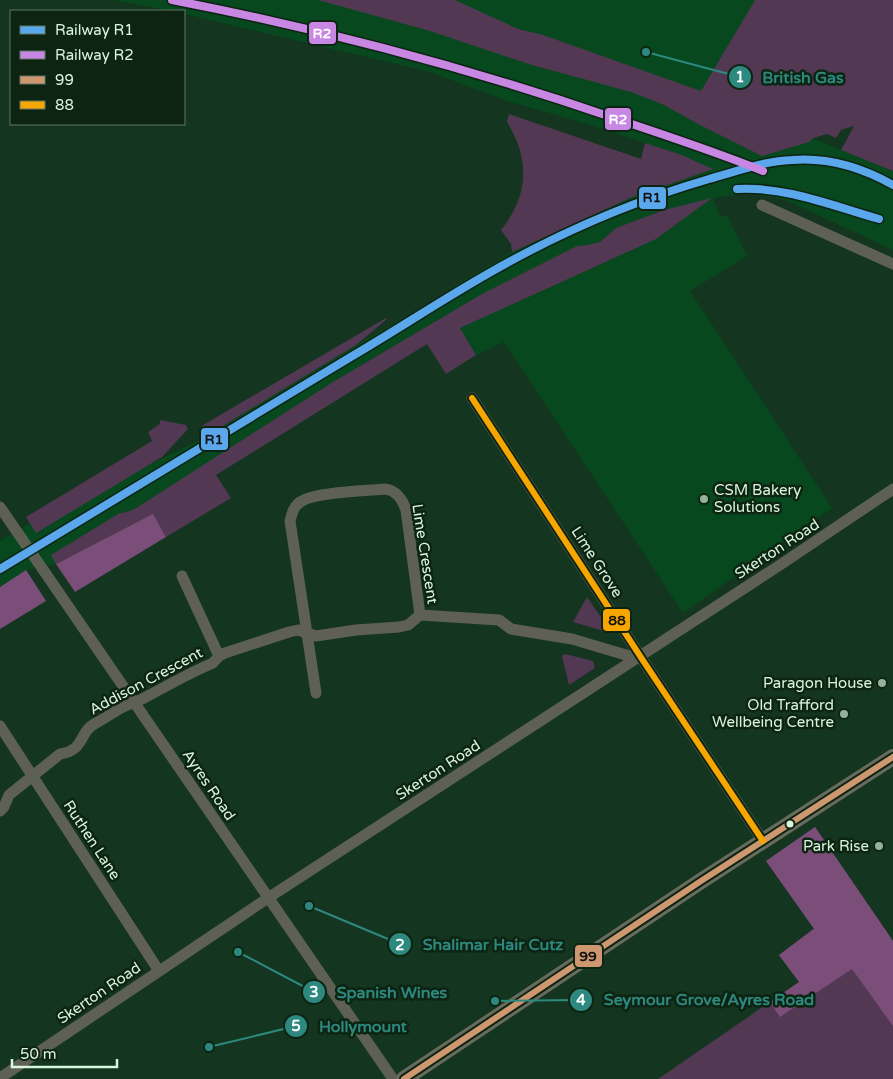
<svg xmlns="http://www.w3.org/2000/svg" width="893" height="1079" viewBox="0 0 893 1079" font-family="'Varela Round',sans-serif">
<rect width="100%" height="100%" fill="#14351f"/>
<path fill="#07481e" d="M113,0H755L698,97L817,140L893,171V250L786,200L751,193L713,198L720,217L727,215L747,256L690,291L832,508L683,613L504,342L476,355L459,328L440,336L153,514L56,564L26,570L0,587V541L30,523L198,441L356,345L440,297L453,287L512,252L511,244L679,154L587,124L507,101L430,72L184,14V11H172Z"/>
<g fill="#523852">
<path d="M318,0H455L518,29L543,35L701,91L755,0H893V171L841,150L854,126L841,130L836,138L827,134L813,138L809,142L762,156L698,124L664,105L631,92L532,65L430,31Z"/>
<path d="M509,114L641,159L645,143L679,154L713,169L630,198L512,252L511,244L501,230C529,195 530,159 507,122Z"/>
<path d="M712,198L656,239L460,328L476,355L446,374L427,344L216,475L231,498L166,537L153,515L56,564L51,555L118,514L133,510L333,382L482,294L577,246L588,245L600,242L616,228L664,210Z"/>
<path d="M386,318L387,319L356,345L198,441L203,425Z"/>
<path d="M160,420L186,425L188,429L162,457L36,533L26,517L152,441L148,432L160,424Z"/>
<path d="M587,597L609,629L607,632L573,622Z"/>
<path d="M565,654L593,661L595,668L569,685L562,656Z"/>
<path d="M815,827L893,941V1079H658L799,982L779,955L814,928L766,861Z"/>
</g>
<g fill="#7a4e78">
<path d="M153,514L166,537L75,592L56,564Z"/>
<path d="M26,570L46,601L0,629V587Z"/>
<path d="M815,827L893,941V1026L852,969L780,1017L770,1002L799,982L779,955L814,929L766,861Z"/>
</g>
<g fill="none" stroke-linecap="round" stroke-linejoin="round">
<g stroke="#5f6055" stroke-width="11">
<path d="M762,205L893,264"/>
<path d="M472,398L644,662L763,841"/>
<path d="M0,507L393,1079"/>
<path d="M182,576L219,656"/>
<path d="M316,693L290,521C292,513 294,505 302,501C316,492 366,491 385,489C396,490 403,500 406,510L420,615"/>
<path d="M0,726L159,971"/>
<path d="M0,811L4,807L9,795L60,754C86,750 78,732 96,723C106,718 113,712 123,707C130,703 137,702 144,698C167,686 189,673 213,663L219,656L225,653L289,632L298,630L316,636L356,630L399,627L408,625L420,615L499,620L511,629L572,639L636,658"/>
<path d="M0,1078L268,898L780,565L893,489"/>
</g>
<path stroke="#696b5d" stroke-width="16" d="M404,1079L701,881L893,757"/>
<defs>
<path id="bus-1" d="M404,1079L701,881L893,757"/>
<path id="bus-2" d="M472,398L644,662L763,841"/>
</defs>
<use href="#bus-1" stroke="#0d2412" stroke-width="10"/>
<use href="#bus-2" stroke="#0d2412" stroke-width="10"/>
<use href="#bus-1" stroke="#cd976f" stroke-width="6"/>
<use href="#bus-2" stroke="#f7a600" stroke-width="6"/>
<defs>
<g id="rail-1">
<path d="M737,189C785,186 833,206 879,219"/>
<path d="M0,569C116,499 233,428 349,358C397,330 443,299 491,272C559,233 634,201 709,179C735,172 764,161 792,160C828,157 861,167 893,185"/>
</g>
<path id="rail-2" d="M172,0C322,29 469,68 614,118C664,135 714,151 763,171"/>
</defs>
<use href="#rail-1" stroke="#0d2412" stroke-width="11"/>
<use href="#rail-2" stroke="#0d2412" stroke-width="11"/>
<use href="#rail-1" stroke="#5aa8eb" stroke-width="8"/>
<use href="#rail-2" stroke="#c787e3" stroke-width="8"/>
</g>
<g fill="#94b29a" stroke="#0d2412" stroke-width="2">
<circle cx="704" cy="499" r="5"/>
<circle cx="882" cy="683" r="5"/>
<circle cx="844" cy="714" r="5"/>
<circle cx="879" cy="846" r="5"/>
</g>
<circle fill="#d9f5dd" stroke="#0d2412" stroke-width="2" cx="790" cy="824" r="4.5"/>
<g text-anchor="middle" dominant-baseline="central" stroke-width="5" stroke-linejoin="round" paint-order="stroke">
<g font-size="15" fill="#d9f5dd" stroke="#0d2412" text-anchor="end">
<text x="714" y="490" text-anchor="start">CSM Bakery<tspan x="714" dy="17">Solutions</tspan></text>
<text x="872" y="683">Paragon House</text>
<text x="834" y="705">Old Trafford<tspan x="834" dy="17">Wellbeing Centre</tspan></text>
<text x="869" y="846">Park Rise</text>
</g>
<g font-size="15" fill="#d9f5dd" stroke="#0d2412">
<text transform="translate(777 549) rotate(-33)">Skerton Road</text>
<text transform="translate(425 554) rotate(81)">Lime Crescent</text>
<text transform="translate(597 562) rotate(57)">Lime Grove</text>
<text transform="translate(146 681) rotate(-28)">Addison Crescent</text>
<text transform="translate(438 770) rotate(-33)">Skerton Road</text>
<text transform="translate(209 785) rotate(56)">Ayres Road</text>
<text transform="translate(92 840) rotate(57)">Ruthen Lane</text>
<text transform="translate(99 993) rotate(-34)">Skerton Road</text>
</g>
</g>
<path fill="none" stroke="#2d897f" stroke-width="2" d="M646 52L740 77M309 906L400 944M238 952L314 992M495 1001L581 1000M209 1047L296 1026"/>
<g fill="#2d897f" stroke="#0d2412" stroke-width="2">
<circle cx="646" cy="52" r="5"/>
<circle cx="309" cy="906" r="5"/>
<circle cx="238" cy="952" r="5"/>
<circle cx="495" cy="1001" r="5"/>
<circle cx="209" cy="1047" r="5"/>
<circle cx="740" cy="77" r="12"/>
<circle cx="400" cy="944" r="12"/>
<circle cx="314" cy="992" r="12"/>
<circle cx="581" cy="1000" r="12"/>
<circle cx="296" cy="1026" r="12"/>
</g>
<g font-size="15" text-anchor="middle" font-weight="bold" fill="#fff">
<text x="740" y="82">1</text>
<text x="400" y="950">2</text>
<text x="314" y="997">3</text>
<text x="581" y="1005">4</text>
<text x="296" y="1031">5</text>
</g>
<g font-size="16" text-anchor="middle" font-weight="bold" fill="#2d897f" stroke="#0d2412" stroke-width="5" stroke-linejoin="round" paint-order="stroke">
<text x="803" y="83">British Gas</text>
<text x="493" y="950">Shalimar Hair Cutz</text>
<text x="392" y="998">Spanish Wines</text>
<text x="709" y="1005">Seymour Grove/Ayres Road</text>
<text x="363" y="1032">Hollymount</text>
</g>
<g stroke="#0d2412" stroke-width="2">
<rect x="308" y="21" width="29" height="24" rx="5" fill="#c787e3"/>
<rect x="604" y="107" width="28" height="24" rx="5" fill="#c787e3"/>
<rect x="638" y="186" width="29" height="24" rx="5" fill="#5aa8eb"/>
<rect x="200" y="427" width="29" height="24" rx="5" fill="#5aa8eb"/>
<rect x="602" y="608" width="29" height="24" rx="5" fill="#f7a600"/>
<rect x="574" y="944" width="29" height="24" rx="5" fill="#cd976f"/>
</g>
<g font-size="14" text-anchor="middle" font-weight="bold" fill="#fff">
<text x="322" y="38">R2</text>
<text x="618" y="124">R2</text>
</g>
<g font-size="14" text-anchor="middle" font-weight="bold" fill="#111">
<text x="652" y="202">R1</text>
<text x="214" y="444">R1</text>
<text x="617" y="625">88</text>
<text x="588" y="961">99</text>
</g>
<rect x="10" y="10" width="175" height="115" fill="#0d2412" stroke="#5f7863"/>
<rect x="20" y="26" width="25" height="8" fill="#5aa8eb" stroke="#5f7863"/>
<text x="55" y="35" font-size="15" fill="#d9f5dd">Railway R1</text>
<rect x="20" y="51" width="25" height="8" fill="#c787e3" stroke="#5f7863"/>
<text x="55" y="60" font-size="15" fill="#d9f5dd">Railway R2</text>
<rect x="20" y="76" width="25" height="8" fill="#cd976f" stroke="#5f7863"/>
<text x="55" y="85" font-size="15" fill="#d9f5dd">99</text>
<rect x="20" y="101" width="25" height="8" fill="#f7a600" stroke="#5f7863"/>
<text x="55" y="110" font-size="15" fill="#d9f5dd">88</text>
<path d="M12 1059v8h105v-8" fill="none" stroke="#d9f5dd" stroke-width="2.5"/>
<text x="20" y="1059" font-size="15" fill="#d9f5dd" stroke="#0d2412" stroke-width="4" paint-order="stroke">50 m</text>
</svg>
